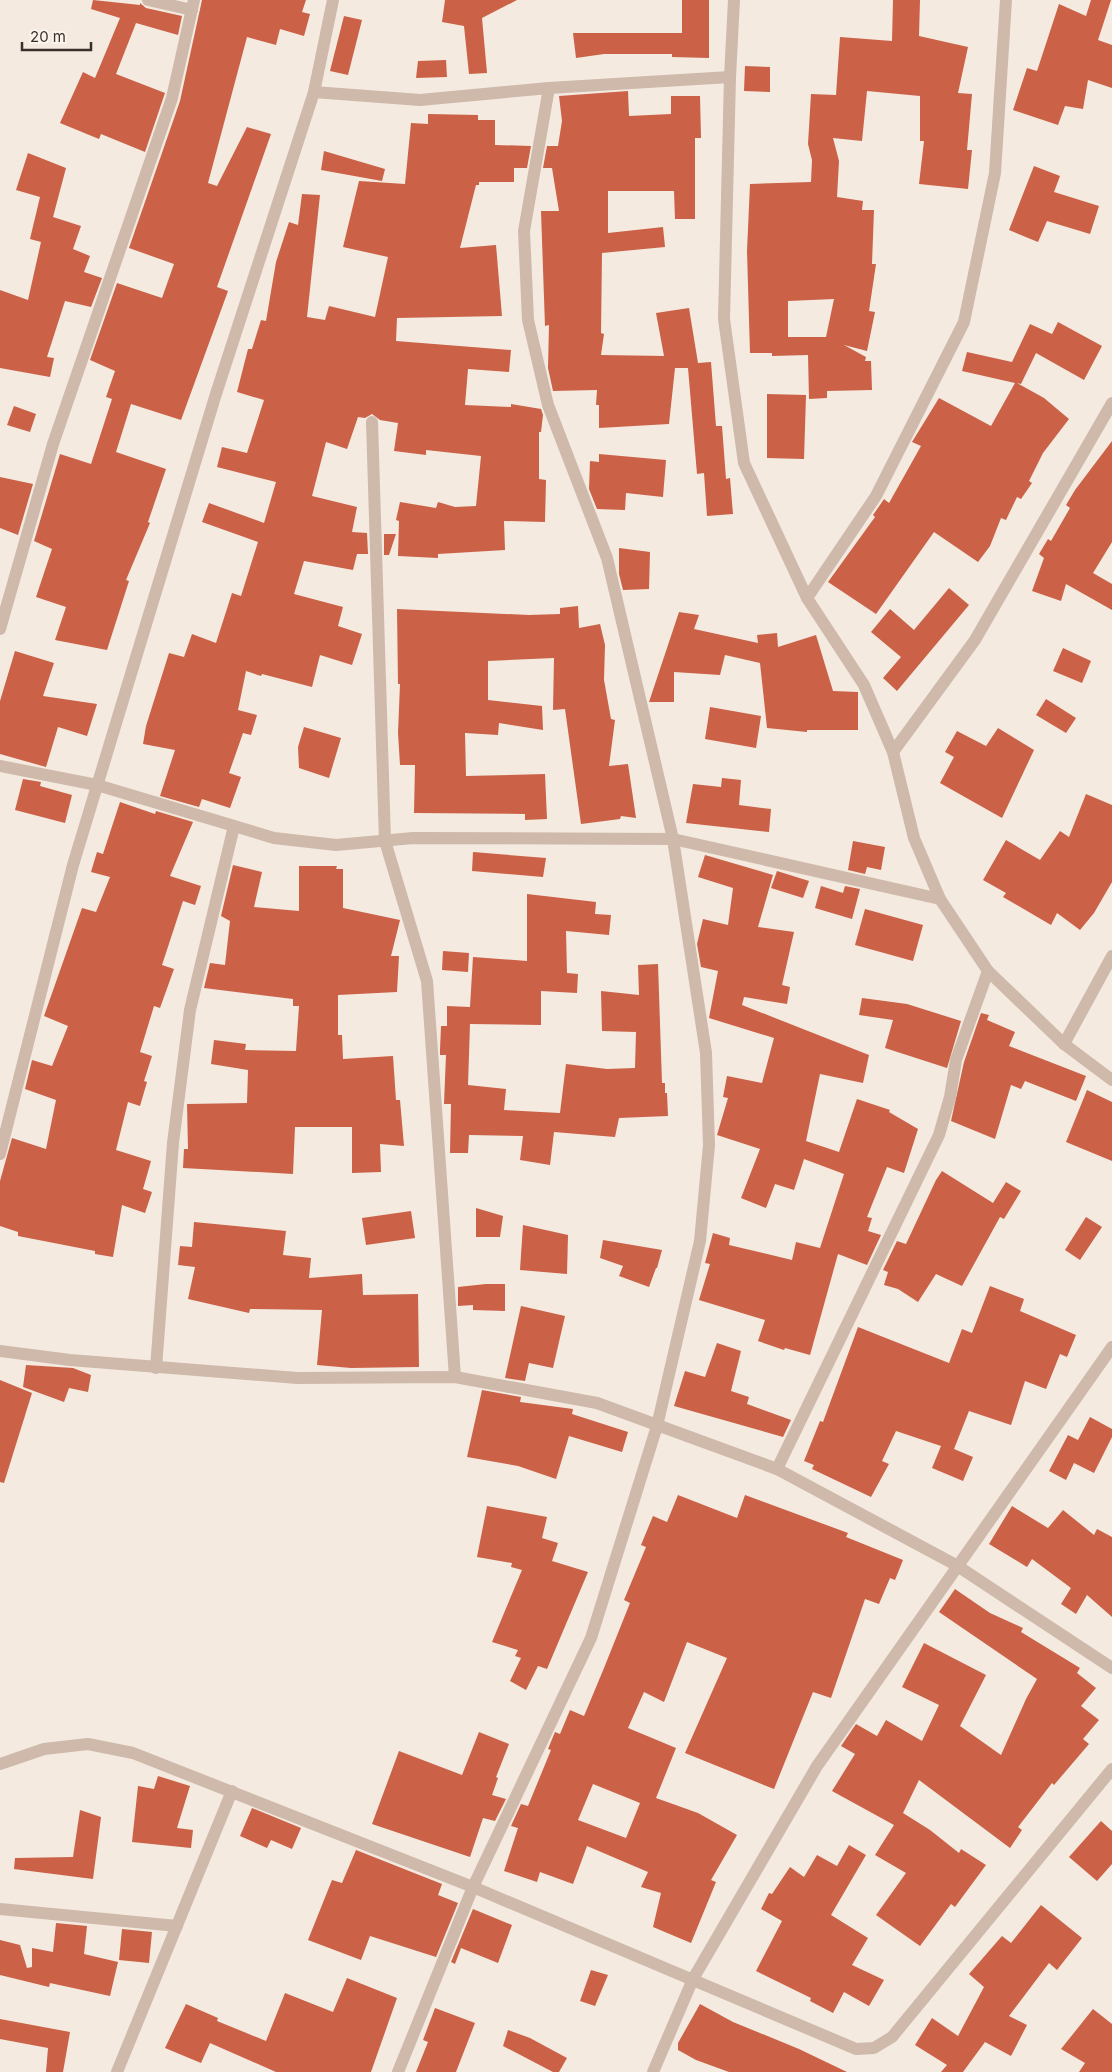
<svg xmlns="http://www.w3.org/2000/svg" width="1112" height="2072" viewBox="0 0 1112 2072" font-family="Inter,sans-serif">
<rect width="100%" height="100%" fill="#f4eae0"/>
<g fill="#cb6146" fill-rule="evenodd">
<path d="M93,0L140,5V3L146,8L182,16L178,35L136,23L116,74L165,93L145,152L101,134L99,139L60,123L83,72L95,78L120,18L91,9Z"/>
<path d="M202,0H306L302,12L310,14L304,36L280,29L276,45L247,37L208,183L217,186L247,127L271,134L217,287L228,291L181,420L131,404L116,452L166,469L148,522L150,523L126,580L129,581L107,650L55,640L66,607L36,597L52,549L34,541L60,454L91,464L112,399L106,397L115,371L90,360L117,283L162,298L174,264L129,248L180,101Z"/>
<path d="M445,0H517L482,18L487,73L469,74L464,26L442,22Z"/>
<path d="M682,0H709V58L672,57V54H604L576,58L573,33H682Z"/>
<path d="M893,0H920L919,36L968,47L958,93L972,94L967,150H972L968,189L919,184L924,141H920V96L867,91L862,141L833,138L839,161L837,197L863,201L862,210H874L872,264H876L869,311L875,312L867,351L844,345L866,357L865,361H871L872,390L827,391V398L809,399L808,355L772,356V353H750L747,251L750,184L811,182L812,160L808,144L811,94L836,95L840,37L892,41ZM834,299L826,337H788V301Z"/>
<path d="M1091,0H1111L1098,40L1112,45V88L1088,80L1083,109L1065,106L1058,125L1013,110L1027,68L1037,71L1059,4L1086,16Z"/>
<path d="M344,16L362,20L348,75L330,71Z"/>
<path d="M446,60L447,77L416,78L418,61Z"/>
<path d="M745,66L770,67V92L744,91Z"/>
<path d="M628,91L629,116L671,114V96H700L701,138H695V219H675L674,191H608V233L663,227L665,247L602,253L601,333L604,334L601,355L664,356L656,313L689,308L698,363L711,362L716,426H722L726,479L730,478L733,514L707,516L704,473L697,474L688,368H675L669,424L599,428V405H596L597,390L553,391L548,368L549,325L545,326L541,211H559L552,168H543L547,146H558L562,121L559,96Z"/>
<path d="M428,114L478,115V120H495V145L531,146L527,168H514V182H479V185H476L460,248L496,245L502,316L397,318L396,341L511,350L509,372L468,369L465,405L511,407V404L541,409L543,415L541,432H539V479L546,480L545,522L504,521L505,550L438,554V558L398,556L399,521L396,520L400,502L436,508L438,502L455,507L476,506L481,456L426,450V455L394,451L398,423L380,420L372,414L365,418L358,417L347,449L326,442L312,496L357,507L352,532L367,533L368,554H357L353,570L304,561L294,594L343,607L338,626L362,634L352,665L320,655L312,687L262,674L261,676L246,671L238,710L257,715L251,735L243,733L229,773L241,777L230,808L202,799L199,807L160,796L175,750L143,744L146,726L169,653L184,657L192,634L216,643L232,593L241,596L258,542L202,522L209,503L264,523L276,482L217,467L222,447L247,453L264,400L237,392L248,349H252L261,320L266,321L276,262L289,222L298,225L302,194L320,195L307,317L325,320L329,306L375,317L388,257L343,247L359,181L405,184L411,123L428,124Z"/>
<path d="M324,151L385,169L382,181L321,170Z"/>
<path d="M28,153L66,168L53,217L81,226L73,249L90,256L84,272L102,278L91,307L65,301L47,357L54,358L50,377L0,368V290L28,300L41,242L30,239L40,197L16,190Z"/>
<path d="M1034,166L1060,176L1054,192L1099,206L1090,234L1047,221L1038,242L1009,230Z"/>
<path d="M1058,322L1102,346L1084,380L1036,353L1021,384L1017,383L1044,398L1069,419L1043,453L1029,481L1032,483L1021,499L1017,497L1006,520L1001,518L990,546L978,562L934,532L876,614L828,582L875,517L873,515L880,505L884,499L889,503L921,446L912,442L939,398L991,426L1015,383L962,371L967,352L1012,362L1030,324L1052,334Z"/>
<path d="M767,394L806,395L804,459L767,458Z"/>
<path d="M14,406L36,414L30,432L7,425Z"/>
<path d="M1112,441V542L1093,573L1112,584V610L1066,584L1061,601L1032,591L1044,558L1039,554L1048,539L1051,541L1070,508L1066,505L1075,490Z"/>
<path d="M599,454L666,460L663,497L626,493L625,510L597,509L589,489L590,461L599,462Z"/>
<path d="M0,477L33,484L18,535L0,528Z"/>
<path d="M384,534H396L389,555H384Z"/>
<path d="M619,548L650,552L649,589L623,590L619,574Z"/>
<path d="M949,588L969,605L897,691L883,678L901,657L871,632L890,609L914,630Z"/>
<path d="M578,606L579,628L600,624L605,645L604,680L611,719L615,720L609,766L628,764L636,818L621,816L620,819L581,824L565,709L553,710L554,658L488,661V700L542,706L543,730L499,723L498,735L465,733L466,776L545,774L547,819L525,820V814L414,813L415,765H400L398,733L400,684H398L397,609L529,615L560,614V608Z"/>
<path d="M679,612L699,615L694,629L758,643L757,635L777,633L778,647L816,635L833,691L858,692V730H807V732L767,728L760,663L725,655L720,675L674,672V702H649Z"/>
<path d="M1063,648L1091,661L1082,683L1053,671Z"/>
<path d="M15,651L54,663L43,696L97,704L87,736L58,727L46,767L0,754V701Z"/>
<path d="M1046,699L1076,718L1066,733L1036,715Z"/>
<path d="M710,707L761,716L756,748L705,739Z"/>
<path d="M304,727L341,738L329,778L299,768L298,747Z"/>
<path d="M998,728L1034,750L1002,818L940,783L954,757L945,752L957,731L986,746Z"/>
<path d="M722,778L741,780L739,805L771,809L769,832L686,823L693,784L721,787Z"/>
<path d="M23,779L41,782L40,786L72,795L65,823L15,810Z"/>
<path d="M1086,794L1112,805V882L1094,913L1080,930L1057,913L1051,925L1003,897L1006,893L983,880L1006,840L1040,860L1060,831L1069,837Z"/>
<path d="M120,802L155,814L156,811L193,822L170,876L201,886L195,905L183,901L162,965L174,969L160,1008L154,1006L140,1052L152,1056L144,1081L147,1082L140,1106L128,1102L116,1150L151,1161L143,1189L152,1192L145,1213L122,1205L113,1257L95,1254V1251L18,1236V1232L0,1226V1181L12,1138L46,1149L56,1100L25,1089L32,1060L52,1066L68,1026L44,1016L82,908L96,912L110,877L91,872L97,852L103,854Z"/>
<path d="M853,841L885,847L881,870L867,867L865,874L848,870Z"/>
<path d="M473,852L546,858L543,877L472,871Z"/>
<path d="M705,855L773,875L758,927L794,932L782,985L790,987L787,1004L744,997L742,1005L869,1055L863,1083L820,1074L806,1141L839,1152L857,1099L890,1110L889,1112L918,1129L904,1173L887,1167L867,1217L872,1218L868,1231L881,1235L867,1265L838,1254L810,1355L785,1348L784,1350L758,1341L765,1320L699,1300L710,1264L705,1263L713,1233L730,1238L729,1245L792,1260L796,1242L820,1248L844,1174L804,1159L794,1190L775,1184L766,1208L741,1198L760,1149L717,1135L728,1098L723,1097L727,1076L762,1083L774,1038L709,1018L718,971L701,967L697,944L703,919L728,925L733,888L698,877Z"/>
<path d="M233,865L262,872L254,907L299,911V866H337L336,869H343V908L400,920L391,956H399L397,992L338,995V1035H342L343,1059L393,1056L396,1100H400L404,1146L380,1144L381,1172L352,1173V1127H295L293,1174L183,1168L184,1149H188L187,1104L247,1103L248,1070L211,1064L214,1040L246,1044L245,1050L296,1051L299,1006H293V999L204,988L210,963L225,965L230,921L221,916Z"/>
<path d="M777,871L809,881L803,898L771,888Z"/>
<path d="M821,886L843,893L845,886L860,889L852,919L815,908Z"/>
<path d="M527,894L596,902L595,914L611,915L609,935L566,931L567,973L578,974L577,993L541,991V1025L470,1024L468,1085L506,1089L504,1110L560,1113L566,1064L607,1069L635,1068L636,1032L602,1031L601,991L639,995L638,965L658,964L662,1083H665V1093H667L668,1116L619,1118L615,1137L554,1132L550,1165L520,1160L523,1136L469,1135L468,1153H450L451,1104H444L446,1055H440V1050L441,1026H447V1006L470,1007L473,957L527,961Z"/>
<path d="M865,909L923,925L913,961L855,945Z"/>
<path d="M443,951L469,953L468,972L442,970Z"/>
<path d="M862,998L907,1004L961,1021L947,1068L885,1048L893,1020L859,1015Z"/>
<path d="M981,1013L989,1015L987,1020L1015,1032L1009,1046L1086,1076L1076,1101L1025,1081L1021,1089L1011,1085L995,1139L951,1121L964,1062Z"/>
<path d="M1087,1090L1112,1102V1161L1066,1142Z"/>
<path d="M942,1171L993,1203L1006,1182L1021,1191L1004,1219L1000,1217L962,1286L936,1274L918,1302L898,1289L884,1285L888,1272L883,1270L897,1241L906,1244L936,1180Z"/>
<path d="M476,1208L503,1216L500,1237H476Z"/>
<path d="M411,1211L415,1238L366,1245L362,1218Z"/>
<path d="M1086,1217L1102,1227L1080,1260L1065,1250Z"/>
<path d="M194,1222L286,1231L283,1255L311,1258L309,1278L362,1274L363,1295L418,1294L419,1367L351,1368L317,1365L322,1310L250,1309L249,1313L188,1299L195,1267L178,1265L180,1246L192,1247Z"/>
<path d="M523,1225L568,1235L567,1274L520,1270Z"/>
<path d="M603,1240L662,1250L657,1268H656L649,1287L619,1276L623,1266L600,1258Z"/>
<path d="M486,1284H505V1311L473,1310V1305L458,1306V1287Z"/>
<path d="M990,1286L1024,1299L1020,1311L1076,1335L1067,1357L1060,1354L1046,1389L1025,1381L1011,1425L969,1411L954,1449L973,1457L963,1481L932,1468L941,1446L896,1431L882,1461L889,1464L871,1497L812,1469L814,1465L804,1461L820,1421L823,1422L858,1327L949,1363L962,1329L972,1333Z"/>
<path d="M521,1306L565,1316L553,1368L529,1363L525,1381L505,1378Z"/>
<path d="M717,1343L741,1351L731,1391L749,1397L747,1404L791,1420L783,1437L674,1406L685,1371L705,1377Z"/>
<path d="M26,1365L73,1368L91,1375L88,1392L69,1388L64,1402L23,1387Z"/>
<path d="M0,1380L32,1393L4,1483L0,1482Z"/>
<path d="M482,1390L521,1397L520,1402L573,1409L572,1414L628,1432L622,1452L569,1436L556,1479L518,1466L467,1457Z"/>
<path d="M1090,1417L1112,1429V1437L1094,1473L1074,1463L1066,1480L1049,1471L1068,1435L1078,1440Z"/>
<path d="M678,1495L737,1518L745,1495L848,1533L846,1537L903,1560L895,1580L890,1578L879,1604L865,1599L831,1698L813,1692L774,1789L685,1753L727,1658L687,1642L664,1702L644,1692L628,1728L676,1748L656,1798L698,1813L737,1835L711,1880L716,1882L691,1943L653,1927L661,1893L641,1887L648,1872L587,1846L573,1884L540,1872L537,1882L504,1871L518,1828L511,1826L521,1804L528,1806L551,1750L548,1749L555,1732L560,1734L570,1710L584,1716L604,1668L630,1603L624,1600L646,1547L641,1545L653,1516L667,1522ZM593,1784L640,1803L626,1838L578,1820Z"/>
<path d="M487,1506L547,1517L542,1538L558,1543L552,1561L588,1572L547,1669L538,1666L526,1690L510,1681L521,1658L515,1656L518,1650L492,1642L522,1570L511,1567L512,1563L477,1557Z"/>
<path d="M1012,1506L1048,1528L1063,1510L1094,1535L1097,1529L1112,1537V1617L1087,1595L1076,1614L1061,1604L1071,1588L1032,1559L1027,1567L989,1544Z"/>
<path d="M955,1589L990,1613L1023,1628L1021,1632L1080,1668L1077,1673L1096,1688L1081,1706L1099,1720L1083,1739L1089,1744L1054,1785L1052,1783L1018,1827L1022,1830L1010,1848L919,1780L903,1813L930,1830L959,1853L961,1849L986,1865L955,1907L951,1904L920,1946L876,1915L906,1873L875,1855L894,1825L832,1791L855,1754L841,1746L856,1724L877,1736L886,1720L922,1741L939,1705L902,1687L924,1643L986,1675L960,1726L1001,1755L1026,1699L1037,1679L939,1612Z"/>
<path d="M479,1732L509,1744L496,1777L498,1778L492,1795L506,1799L495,1821L483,1818L470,1857L372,1824L399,1751L462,1775Z"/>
<path d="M158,1776L190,1786L177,1828L193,1830L191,1848L132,1842L138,1786L154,1789Z"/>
<path d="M252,1808L301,1828L292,1849L271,1840L267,1848L240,1836Z"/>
<path d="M80,1810L101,1817L93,1879L14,1869L15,1858L73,1857Z"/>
<path d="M1101,1821L1112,1831V1864L1097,1881L1069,1857Z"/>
<path d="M849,1845L866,1855L831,1915L868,1938L852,1965L884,1980L869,2006L844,1992L833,2013L810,2001L811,1998L756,1971L782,1921L761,1909L769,1893L772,1894L790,1867L804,1877L817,1855L837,1866Z"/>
<path d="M356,1850L442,1884L438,1895L458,1903L436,1957L370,1936L361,1960L308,1940L332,1880L342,1883Z"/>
<path d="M1041,1905L1082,1938L1057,1970L1049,1963L1009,2016L1027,2025L1011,2056L985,2042L963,2072H941L947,2065L915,2045L932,2018L958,2036L984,1987L969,1974L1002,1936L1011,1943Z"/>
<path d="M473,1909L512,1925L498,1963L461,1948L455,1964L451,1962Z"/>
<path d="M56,1923L87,1926L84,1954L118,1962L110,1996L50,1983L49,1987L0,1975V1940L20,1945L27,1968L32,1967V1948L53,1952Z"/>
<path d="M122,1929L152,1932L149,1963L119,1960Z"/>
<path d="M591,1970L608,1975L595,2006L580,2001Z"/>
<path d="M347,1978L397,1998L371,2072H276L210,2043L201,2063L165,2048L186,2004L218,2018L217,2021L266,2041L285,1993L333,2012Z"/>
<path d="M700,2004L733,2022L799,2049L847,2072H729L696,2060L678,2050V2043Z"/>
<path d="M435,2008L475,2023L456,2072H416L428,2042L423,2040Z"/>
<path d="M1093,2009L1112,2024V2072H1079L1085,2063L1061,2049Z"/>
<path d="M0,2019L70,2032L63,2072H46L48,2048L0,2039Z"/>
<path d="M508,2030L530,2038L567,2058L559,2072H553L503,2046Z"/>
</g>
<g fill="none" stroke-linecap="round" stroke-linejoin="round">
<g stroke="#ceb9aa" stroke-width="12">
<path d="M148,0L192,10"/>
<path d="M734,0L730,77L724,319L744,463L807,598L864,685L893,752L914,838L940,899L988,971L1064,1044L1112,1080"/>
<path d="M314,92L420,100L549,88L730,77"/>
<path d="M372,422L385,841L427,981L455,1377"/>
<path d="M807,598L876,496L964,322L995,173L1006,0"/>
<path d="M0,629L53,444L172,98L194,0"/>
<path d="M893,752L975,640L1112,403"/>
<path d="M0,766L97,785L274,838L336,845L413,838L673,839L940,899"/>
<path d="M1064,1044L1112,956"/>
<path d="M0,1154L73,865L215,397L314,92L333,0"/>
<path d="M0,1351L70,1360L297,1378L455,1377L597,1403L777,1469L956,1565L1112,1668"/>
<path d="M156,1368L173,1143L190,1010L234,826"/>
<path d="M777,1469L939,1135L950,1097L956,1060L988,971"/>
<path d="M0,1764L44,1749L88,1744L133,1753L473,1887L856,2049L874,2048L892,2037L1112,1769"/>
<path d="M0,1909L177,1926"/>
<path d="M117,2072L232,1791"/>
<path d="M398,2072L473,1887L591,1638L657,1426L700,1241L709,1145L706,1053L673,839L607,558L548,405L528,320L524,231L549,88"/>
<path d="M653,2072L693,1979L817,1766L1112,1347"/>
</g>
</g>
<path d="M22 42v8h69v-8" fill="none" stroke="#3b2f2a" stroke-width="2.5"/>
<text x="30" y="42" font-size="15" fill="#3b2f2a" stroke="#fbf4ed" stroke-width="4" paint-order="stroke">20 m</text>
</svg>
